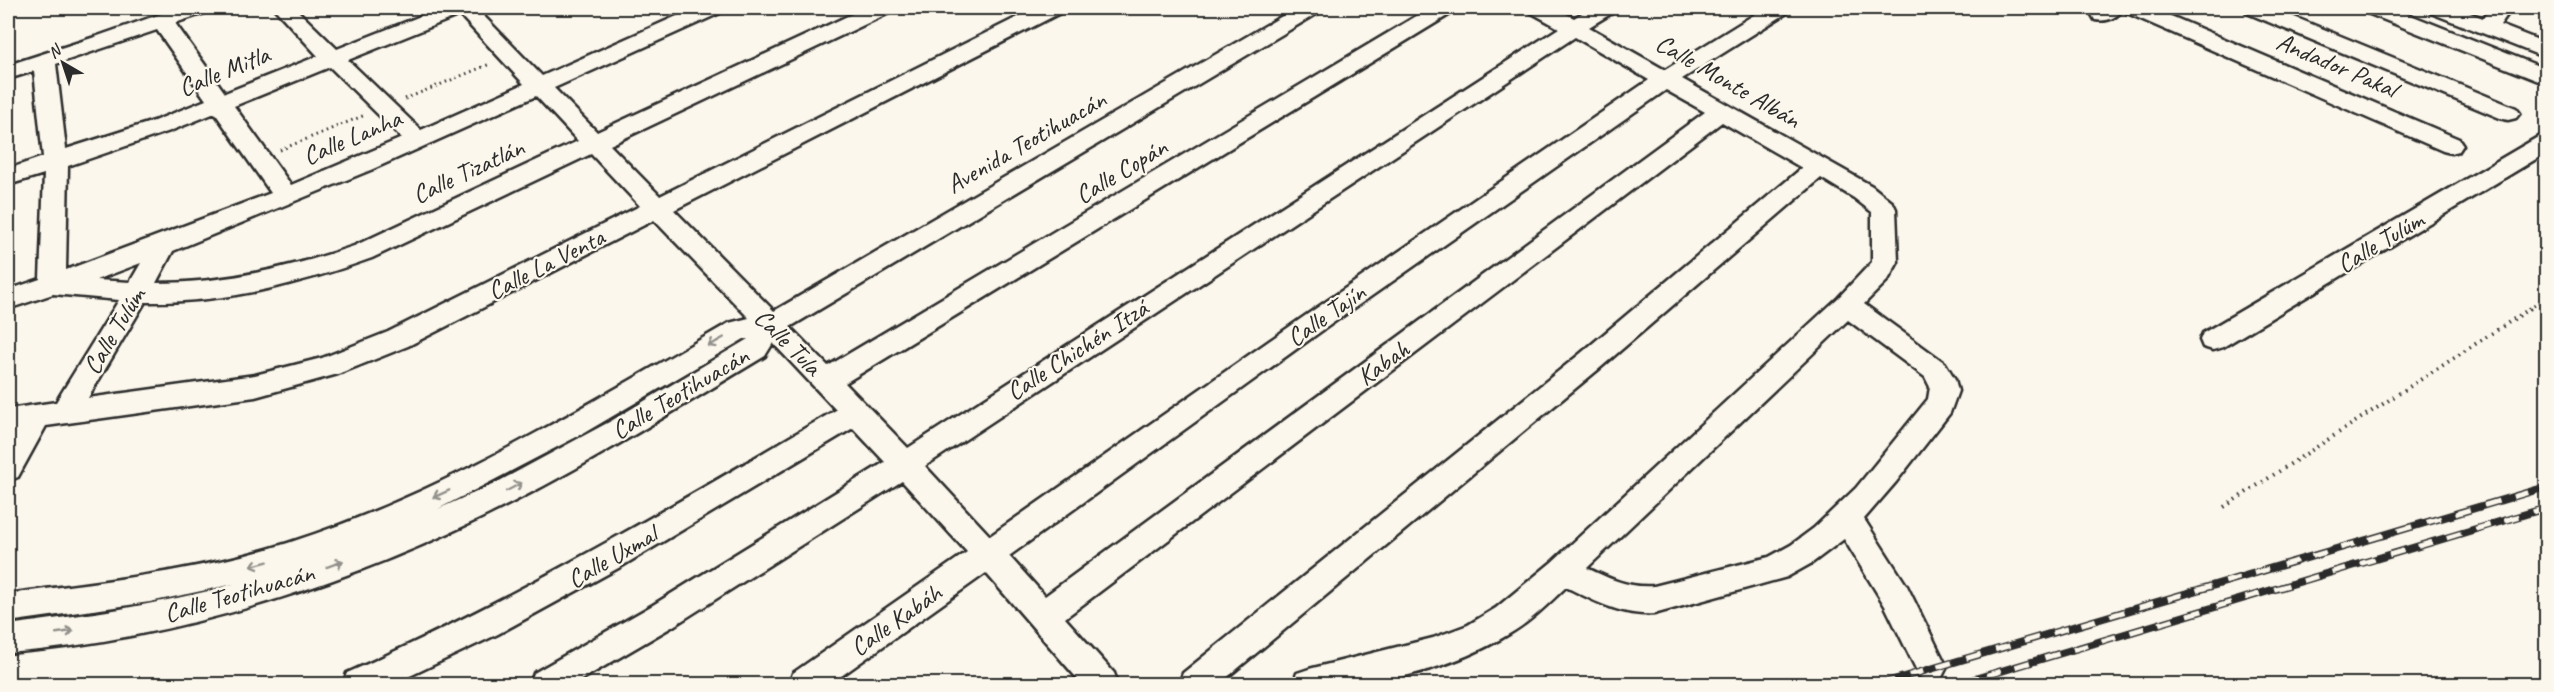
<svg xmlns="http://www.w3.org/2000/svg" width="2554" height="692" viewBox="0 0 2554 692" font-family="Caveat,sans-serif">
<rect width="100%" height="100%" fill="#fbf7ec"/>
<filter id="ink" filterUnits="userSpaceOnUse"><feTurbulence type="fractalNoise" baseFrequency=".0167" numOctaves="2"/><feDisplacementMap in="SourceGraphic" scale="12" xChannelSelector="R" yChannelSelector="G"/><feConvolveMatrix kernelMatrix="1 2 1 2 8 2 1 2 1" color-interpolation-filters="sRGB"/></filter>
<g filter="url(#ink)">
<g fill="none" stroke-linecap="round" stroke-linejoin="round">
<defs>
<g id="street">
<path d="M178,8H208L205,13L175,23L225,93L318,56L274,8H295L337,49L441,8H476L542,76L695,8H722L720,13L554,88L597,132L865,8H891L889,13L610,145L660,196L1036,8H1062L1060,13L674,210L774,311L1296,8H1320L1318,13L790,327L828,366L1430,8H1454L1452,13L845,383L908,448L1559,28L1532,13L1530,8H1555L1574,18L1590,8H1614L1612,13L1589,27L1665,70L1765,8H1789L1787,13L1682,79L1872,186L1893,203L1896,209L1898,262L1888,280L1864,304L1945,363L1955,379L1958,391L1950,413L1896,482L1864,519L1907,586L1947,667L1942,677L1931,682L1920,677L1885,606L1844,539L1812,563L1787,577L1654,614C1621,616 1595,601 1566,587C1548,604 1530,622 1509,634C1449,671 1363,692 1293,684L1297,673L1309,669L1433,638L1468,625L1496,608L1552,562L1838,298L1872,262V212L1854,198L1821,178L1600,368L1219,684H1179L1183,673L1580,354L1802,168L1722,122L1065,618L1114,673L1118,684H1082L986,573L830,684H789L793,673L967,552L902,481L675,625L574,684H530L534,673L653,605L885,462L853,428L622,566L498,634L393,684H343L347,673C518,598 676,504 836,410L773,343L765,356C682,406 599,458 513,502C359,581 180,639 8,653V625C84,615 160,605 234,584L150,602L8,622V594C102,581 196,572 288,543C444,493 587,405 729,323L749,318L654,220L408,346L338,374L255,397L46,426L18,477L8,481V443L15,430L8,431V409L56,402L119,300L53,294L8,309V290L40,279L44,174L8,185V169L43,157L34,71L8,79V65L95,37ZM460,15L524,84L421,130L348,60ZM157,30L206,100L154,121L66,149L56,64ZM1575,37L1649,80L1302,318L990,536L925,466ZM330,67L402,138L291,185L234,106ZM1666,90L1705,112L1045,596L1009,556L1320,332ZM536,96L578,141L354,246C290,268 224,283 156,283L173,251L373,169ZM215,113L271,193L66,270L68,166L170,131ZM591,154L640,206L388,332L322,358L255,375L88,398L145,302C224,303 298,285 372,258ZM141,263L130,282L96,280ZM1848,320L1925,377L1930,387L1928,399L1856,488L1814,528L1791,545L1769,557L1654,586C1628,588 1610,579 1587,568ZM744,339H748L611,421L492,485L438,509L584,433Z"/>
<path d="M2100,8H2124C2117,18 2107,22 2095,20L2092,15Z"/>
<path d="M2124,8H2152L2459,139L2463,145L2459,151L2451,153L2443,151L2127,13Z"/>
<path d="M2244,8H2272L2516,108L2520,113L2516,118L2508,120L2500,118L2247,13Z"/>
<path d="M2364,8H2393L2546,69V84L2367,13Z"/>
<path d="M2428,8H2457L2483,18L2491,8H2512L2500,25L2546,43V58L2431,13Z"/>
<path d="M2546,135V153L2223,347L2213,350L2203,347L2200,340L2203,333L2538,137Z"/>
</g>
</defs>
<use href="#street" stroke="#2b2b2b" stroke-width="5"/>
<g stroke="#2b2b2b" stroke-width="3" stroke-dasharray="1.5 4" stroke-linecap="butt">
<path d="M405,99L490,64"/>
<path d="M280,150L365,115"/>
<path d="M2529,309L2546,298"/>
</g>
<path stroke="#2b2b2b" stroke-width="4" stroke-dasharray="1.5 5" stroke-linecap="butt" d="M2224,507L2531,308"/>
<use href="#street" fill="#fbf7ec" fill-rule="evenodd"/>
<defs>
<g id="rail">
<path d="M1880,684L2546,487"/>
<path d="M1958,684L2546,508"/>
</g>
</defs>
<use href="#rail" stroke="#2b2b2b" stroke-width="8"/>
<use href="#rail" stroke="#fbf7ec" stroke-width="5" stroke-dasharray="15" stroke-linecap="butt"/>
</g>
<defs><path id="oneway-shaft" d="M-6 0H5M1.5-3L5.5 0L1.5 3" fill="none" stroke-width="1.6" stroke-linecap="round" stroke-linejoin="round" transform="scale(1.5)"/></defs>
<g stroke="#93918c">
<use href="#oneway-shaft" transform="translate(716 342) rotate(150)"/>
<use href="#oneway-shaft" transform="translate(514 487) rotate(-28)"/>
<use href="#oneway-shaft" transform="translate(441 494) rotate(156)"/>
<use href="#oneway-shaft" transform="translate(259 564) rotate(165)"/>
<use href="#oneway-shaft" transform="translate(335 564) rotate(-20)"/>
<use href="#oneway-shaft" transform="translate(65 632) rotate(-8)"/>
</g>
</g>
<g text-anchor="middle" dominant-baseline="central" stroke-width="4.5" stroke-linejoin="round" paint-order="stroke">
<g font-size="26" fill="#2b2b2b" stroke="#fbf7ec">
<text transform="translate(2337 65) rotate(23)">Andador Pakal</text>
<text transform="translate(224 71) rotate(-22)">Calle Mitla</text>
<text transform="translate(1728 81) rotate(30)">Calle Monte Albán</text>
<text transform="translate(352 137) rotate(-23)">Calle Lanha</text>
<text transform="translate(1026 142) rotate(-30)">Avenida Teotihuacán</text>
<text transform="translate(468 171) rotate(-25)">Calle Tizatlán</text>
<text transform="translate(1121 171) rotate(-31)">Calle Copán</text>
<text transform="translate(2380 242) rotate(-31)">Calle Tulúm</text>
<text transform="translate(546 264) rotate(-27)">Calle La Venta</text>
<text transform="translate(1326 315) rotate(-35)">Calle Tajín</text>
<text transform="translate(114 331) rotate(-59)">Calle Tulúm</text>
<text transform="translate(788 342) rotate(45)">Calle Tula</text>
<text transform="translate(1077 350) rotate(-33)">Calle Chichén Itzá</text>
<text transform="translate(1383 363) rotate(-36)">Kabah</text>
<text transform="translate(680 393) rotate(-31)">Calle Teotihuacán</text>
<text transform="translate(612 557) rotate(-30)">Calle Uxmal</text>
<text transform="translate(239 593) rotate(-16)">Calle Teotihuacán</text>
<text transform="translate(896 620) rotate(-35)">Calle Kabáh</text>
</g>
</g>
<rect width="2554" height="692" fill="none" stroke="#fbf7ec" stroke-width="30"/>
<rect x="15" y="15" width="2524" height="662" fill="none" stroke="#2b2b2b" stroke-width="2" filter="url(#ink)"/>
<g transform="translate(63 63) rotate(321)" stroke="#fbf7ec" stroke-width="4.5" paint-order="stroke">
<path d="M0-4.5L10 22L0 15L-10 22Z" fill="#2b2b2b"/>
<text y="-9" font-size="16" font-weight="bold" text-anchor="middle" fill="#2b2b2b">N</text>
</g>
</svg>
